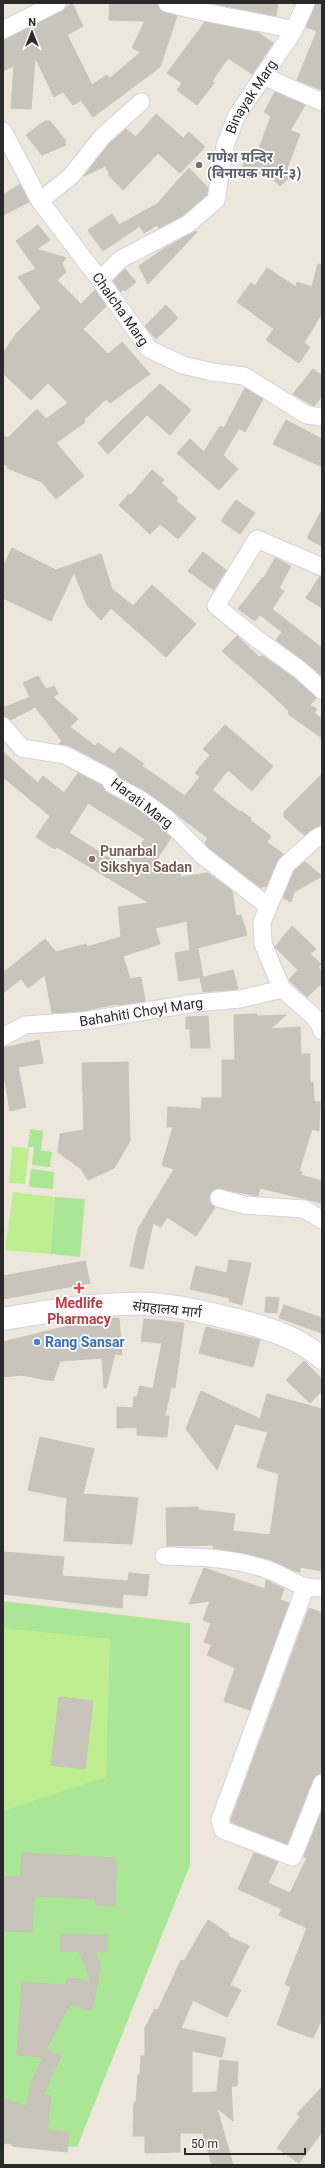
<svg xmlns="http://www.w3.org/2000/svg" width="325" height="2168" viewBox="0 0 325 2168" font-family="Roboto,'Noto Sans Devanagari',sans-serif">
<rect width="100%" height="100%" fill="#ede6db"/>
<g fill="#aae695">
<path d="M30,1129L43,1131L41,1150L52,1152L50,1167L32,1165L34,1147H28Z"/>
<path d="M31,1169L54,1172L53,1189L29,1187Z"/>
<path d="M55,1197L85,1199L80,1257L50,1254Z"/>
<path d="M3,1601L190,1623V1865L77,2147L3,2144Z"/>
</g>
<g fill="#bfee90">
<path d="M12,1147L29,1148L25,1184L9,1183Z"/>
<path d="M13,1192L55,1197L50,1254L5,1250Z"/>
<path d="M3,1628L110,1639L106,1777L3,1811Z"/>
</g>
<g fill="#c8c3bb" stroke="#c8c3b5" fill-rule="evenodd">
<path d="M72,3L83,26L67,35L92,85L107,75L109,79L141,52L132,48L145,21L109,20L110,3H157L160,10L177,16L160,67L93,117L81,100L73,105L63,92L54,97L35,57L31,109L11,108L14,66L3,71V40L61,12Z"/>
<path d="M210,3H278L276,16Z"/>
<path d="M316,3H322V90L297,80L317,31L306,27Z"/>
<path d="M205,22L257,32L273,43L252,74L228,58L212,81L214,83L197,105L177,90L182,83L167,73Z"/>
<path d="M275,92L305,105L290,131L300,134L287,168L293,174L280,186L273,179L242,167L248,154L256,157L271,116L264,112Z"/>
<path d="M156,114L183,138L189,132L205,147L180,173L158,153L123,190L108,175L110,174L105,166L84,176L109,144L126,129L136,137Z"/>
<path d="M45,121H50L66,141L64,142L66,145L42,155L26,135Z"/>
<path d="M189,168L208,188L207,195L182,216L159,228L157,225L144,233L140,226L103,251L88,230L112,214L119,225L157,204Z"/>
<path d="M20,184L29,202L3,215V195Z"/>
<path d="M38,225L50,240L37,249L66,258L62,263L66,272L57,280L81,304L95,290L106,306L83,329L108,354L122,342L150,374L110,403L106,399L84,420L85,422L56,443L84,476L56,499L42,482L7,468L8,466L3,464V436L8,438L37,409L46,419L68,403L48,383L31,400L3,373V353L17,333L41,308L18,277L36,269L16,241Z"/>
<path d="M196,231L197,232L148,284L139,266L165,248Z"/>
<path d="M318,264L322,265V313L304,343L310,347L299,363L266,340L274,329L237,302L251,283L255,286L267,268L296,287L297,282L312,287Z"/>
<path d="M125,269L136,282L125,291L123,289L121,292L113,281Z"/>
<path d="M166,305L178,318L156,339L145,326Z"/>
<path d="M313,369L322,376V396L314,406L293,394Z"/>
<path d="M160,384L191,410L170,435L147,415L108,454L98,443Z"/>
<path d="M245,388L263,399L245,432L239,428L223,455L238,469L219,490L177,453L190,439L204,452L220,426L224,428Z"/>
<path d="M286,420L322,439V467L273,444Z"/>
<path d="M152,470L164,480L161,483L178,498L176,501L196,518L178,539L160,524L150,534L119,505L129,494L131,495Z"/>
<path d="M236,500L255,513L240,534L221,521Z"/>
<path d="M322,510V546L307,538Z"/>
<path d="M12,548L56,570L101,554L112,589L133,606L152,585L196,624L166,657L111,608L101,620L87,605L74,572L51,621L3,598V567Z"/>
<path d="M203,552L226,570L214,590L188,571Z"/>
<path d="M275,558L291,566L279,588L284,591L272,609L322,648V676L306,662L276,640L282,632L260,615L255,621L238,609L263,577L264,578Z"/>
<path d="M320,576L322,577V608L306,598Z"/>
<path d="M237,636L259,657L263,656L294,678L316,698L310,705L317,709L314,713L322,719V738L288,714L289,711L270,693L222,651Z"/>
<path d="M38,676L46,689L54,686L58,694L53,697L78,719L70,727L95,746L98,743L114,754L120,747L144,764L142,766L185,796L200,777L195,773L210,755L203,749L225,725L273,766L252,791L228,770L212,790L240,812L241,811L251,818L250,820L271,836L267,842L283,854L277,861L266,887L263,886L261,888L209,848L205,843L208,838L147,792L120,777L114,769L70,746L59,744L62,741L35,707L11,720L3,716V708L30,697L23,683Z"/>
<path d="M3,752L38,783L43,776L64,793L78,773L102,785L107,793L136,808L159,826L171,838L152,866L181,868L180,877L208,873L232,891L236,916L241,915L247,935L190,950L187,921L155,928L160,944L123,956L130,979L141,977L145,1001L118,1005L117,1004L82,1011L52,1013L45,975L28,988L21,979L3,993V973L45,939L56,952L86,944L87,947L121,937L118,907L149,903L57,847L55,849L36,837L50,816L3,777ZM88,803L145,839L124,867L69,833Z"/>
<path d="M322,774V825L304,835L284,817V812Z"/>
<path d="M305,862L322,876L294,892L291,902L283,898L294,871Z"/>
<path d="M292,926L316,949L310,954L321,964L318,967L322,972V983L307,997L289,980L298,970L275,947Z"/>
<path d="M198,949L203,977L179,981L175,953Z"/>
<path d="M233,970L238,989L203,992L200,978Z"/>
<path d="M257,1014V1016L286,1015L270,1029L300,1027L301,1054H310V1083L313,1082L314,1101L320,1102L319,1131L312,1129L299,1171L302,1172L301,1175L322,1181V1203L260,1188L258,1196L216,1188L209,1196V1201L215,1207L196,1236L167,1217L161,1227L153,1223L143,1269L130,1266L138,1229L174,1169L162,1165L173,1127H167L168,1107L201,1109L202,1098H222V1060H235L234,1015Z"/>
<path d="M208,1016L210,1048H191L190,1029H186V1017Z"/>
<path d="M39,1040L43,1063L18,1067L26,1107L10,1111L5,1081H3V1048Z"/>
<path d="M128,1062L130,1141L114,1168L88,1180L81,1169L58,1152L60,1134L84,1130L82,1063Z"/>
<path d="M229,1260L251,1263L242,1305L229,1301L230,1298L190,1289L196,1266L227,1273Z"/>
<path d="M85,1261L90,1283L3,1299V1276Z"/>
<path d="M266,1297L279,1298L277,1313L265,1312Z"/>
<path d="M284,1305L322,1318V1333L279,1318Z"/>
<path d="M119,1318L122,1355L115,1354L106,1388H104L102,1358L60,1361L53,1381L21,1375L3,1377V1342L76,1324L75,1321Z"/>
<path d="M144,1319L184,1323L175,1388L171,1387L165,1416H169L167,1437L137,1435V1427L117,1428V1407L133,1408L134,1397H137L140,1386L153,1389L162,1343L141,1341Z"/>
<path d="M206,1327L260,1340L253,1367L199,1353Z"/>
<path d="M304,1361L322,1379V1391L310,1403L286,1380Z"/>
<path d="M201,1391L260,1419L267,1394L322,1409V1571L300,1567V1572L295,1571L269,1559L213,1548L214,1545L167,1546L166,1508L198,1507V1510L235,1514L233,1531L270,1535L279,1474L257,1467L268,1432L235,1424L217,1470L186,1429Z"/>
<path d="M40,1437L94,1449L83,1494L138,1498L132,1544L64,1541L67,1498L28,1490Z"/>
<path d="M3,1552L64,1557L62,1576L128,1581L129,1573L149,1575L147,1596L123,1594L122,1608L3,1594Z"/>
<path d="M204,1568L265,1589L266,1580L284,1589L280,1600L289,1603L250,1710L224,1701L235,1668L207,1655L212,1645L204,1642L211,1623L203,1620L210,1601L189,1604Z"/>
<path d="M309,1608L322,1613V1768L320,1773L313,1779L287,1844L231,1822V1820Z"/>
<path d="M59,1697L93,1701L85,1769L51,1765Z"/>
<path d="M322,1810V2019L313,2038L277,2025L291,1987L285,1984L307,1928L279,1915L282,1909L238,1889L254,1853L278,1862L268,1883L290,1893L307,1858L304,1857Z"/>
<path d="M22,1853L116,1858L115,1906L96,1905V1899L34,1896L32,1932L3,1931V1877H20Z"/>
<path d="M208,1920L229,1934L228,1936L249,1946L230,1985L241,1990L227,2017L193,2000L181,2028L226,2038L222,2057L192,2051V2093L217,2092L220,2060L238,2062L237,2086H231L233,2121L217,2108L233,2165H212L203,2133H180V2152L145,2153V2136H133L134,2102H136L138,2075H140L141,2056H145V2028L155,2009L158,2010L181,1960L184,1961Z"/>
<path d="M61,1934L107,1935V1952H95L101,1966L92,2010L70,2005L42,2057L17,2055L22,1982L65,1985L67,1978L91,1981L79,1951H60Z"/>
<path d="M47,2049L61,2056L43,2095L51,2096L47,2130L69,2133L67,2152L12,2146V2143L3,2142V2099L27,2106L31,2083Z"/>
<path d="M322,2087V2132L299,2163L277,2148L300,2117L297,2114Z"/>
</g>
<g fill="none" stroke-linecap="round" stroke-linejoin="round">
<defs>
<g id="minor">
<path d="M167,3C209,15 252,20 294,30"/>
<path d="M3,30L57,3"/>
<path d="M263,76L322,102"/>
<path id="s1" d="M3,131L40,201L100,280L149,349L183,365L212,372L244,376L307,415L322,417"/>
<path d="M40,201L71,176L102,137L141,102"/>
<path id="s2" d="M100,280L121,259L188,224L216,200L225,146L236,117L294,30L306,3"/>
<path d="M322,567L257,539L216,606L257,639L300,670L322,690"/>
<path d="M3,726L22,748L65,755L109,778L112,784L141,800L166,818L202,855L268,906"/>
<path d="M322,835L315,839L286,865L262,922L263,944L282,989L310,1013L319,1023L322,1031"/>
<path id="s3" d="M3,1037L25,1025L83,1021L196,1003L240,999L282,989"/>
<path d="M219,1198L244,1205L304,1209L322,1220"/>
<path d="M164,1556C200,1557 237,1558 271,1571C292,1579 296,1588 322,1588"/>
<path d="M305,1588L220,1820L223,1830L293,1857L322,1783"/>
</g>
<path id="secondary" d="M3,1319C51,1311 101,1302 151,1304C180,1306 208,1313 237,1320C268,1328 297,1337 322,1358"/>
</defs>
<use href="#minor" stroke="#d0d2e4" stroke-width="19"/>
<use href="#secondary" stroke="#d0d2e4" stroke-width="24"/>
<use href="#minor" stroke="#fff" stroke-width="17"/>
<use href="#secondary" stroke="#fff" stroke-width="22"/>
</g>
<circle fill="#6b7280" stroke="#fff" stroke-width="1.5" cx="199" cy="165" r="4"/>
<circle fill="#8d6e63" stroke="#fff" stroke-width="1.5" cx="92" cy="859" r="4"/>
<path fill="#e0444e" stroke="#fff" stroke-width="1.5" d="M77 1282h4v4h4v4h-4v4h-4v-4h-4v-4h4z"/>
<circle fill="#3f7fe0" stroke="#fff" stroke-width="1.5" cx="37" cy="1342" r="4"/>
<g text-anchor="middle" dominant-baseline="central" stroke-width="3.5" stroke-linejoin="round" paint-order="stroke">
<g font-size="14" fill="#2a2a2a" stroke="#fff">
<text stroke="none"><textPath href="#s2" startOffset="253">Binayak Marg</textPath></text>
<text stroke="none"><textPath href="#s1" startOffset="214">Chalcha Marg</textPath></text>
<text transform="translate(142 803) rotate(37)">Harati Marg</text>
<text stroke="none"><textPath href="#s3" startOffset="142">Bahahiti Choyl Marg</textPath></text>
<text transform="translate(167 1309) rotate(6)">संग्रहालय मार्ग</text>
</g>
<g font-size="14" font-weight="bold" fill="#5b616d" stroke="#fff" text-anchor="start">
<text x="207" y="157">गणेश मन्दिर<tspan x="207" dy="16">(विनायक मार्ग-३)</tspan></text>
</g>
<g font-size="14" font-weight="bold" fill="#785e54" stroke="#fff" text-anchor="start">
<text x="100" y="851">Punarbal<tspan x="100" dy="16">Sikshya Sadan</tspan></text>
</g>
<g font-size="14" font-weight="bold" fill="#be3a42" stroke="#fff">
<text x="79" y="1303">Medlife<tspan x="79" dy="16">Pharmacy</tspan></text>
</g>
<g font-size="14" font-weight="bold" fill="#366cbe" stroke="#fff" text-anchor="start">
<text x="45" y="1342">Rang Sansar</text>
</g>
</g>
<rect width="325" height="2168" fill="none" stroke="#2a2a2a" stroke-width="8"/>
<g transform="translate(32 32)" stroke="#ffffff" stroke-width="3" paint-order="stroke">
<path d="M0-3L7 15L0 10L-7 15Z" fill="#2a2a2a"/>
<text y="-6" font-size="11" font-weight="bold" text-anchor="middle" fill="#2a2a2a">N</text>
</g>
<path d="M185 2148v6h120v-6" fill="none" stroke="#2a2a2a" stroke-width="2"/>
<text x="191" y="2148" font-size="12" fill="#2a2a2a" stroke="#ffffff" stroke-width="3" paint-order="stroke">50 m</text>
</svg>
